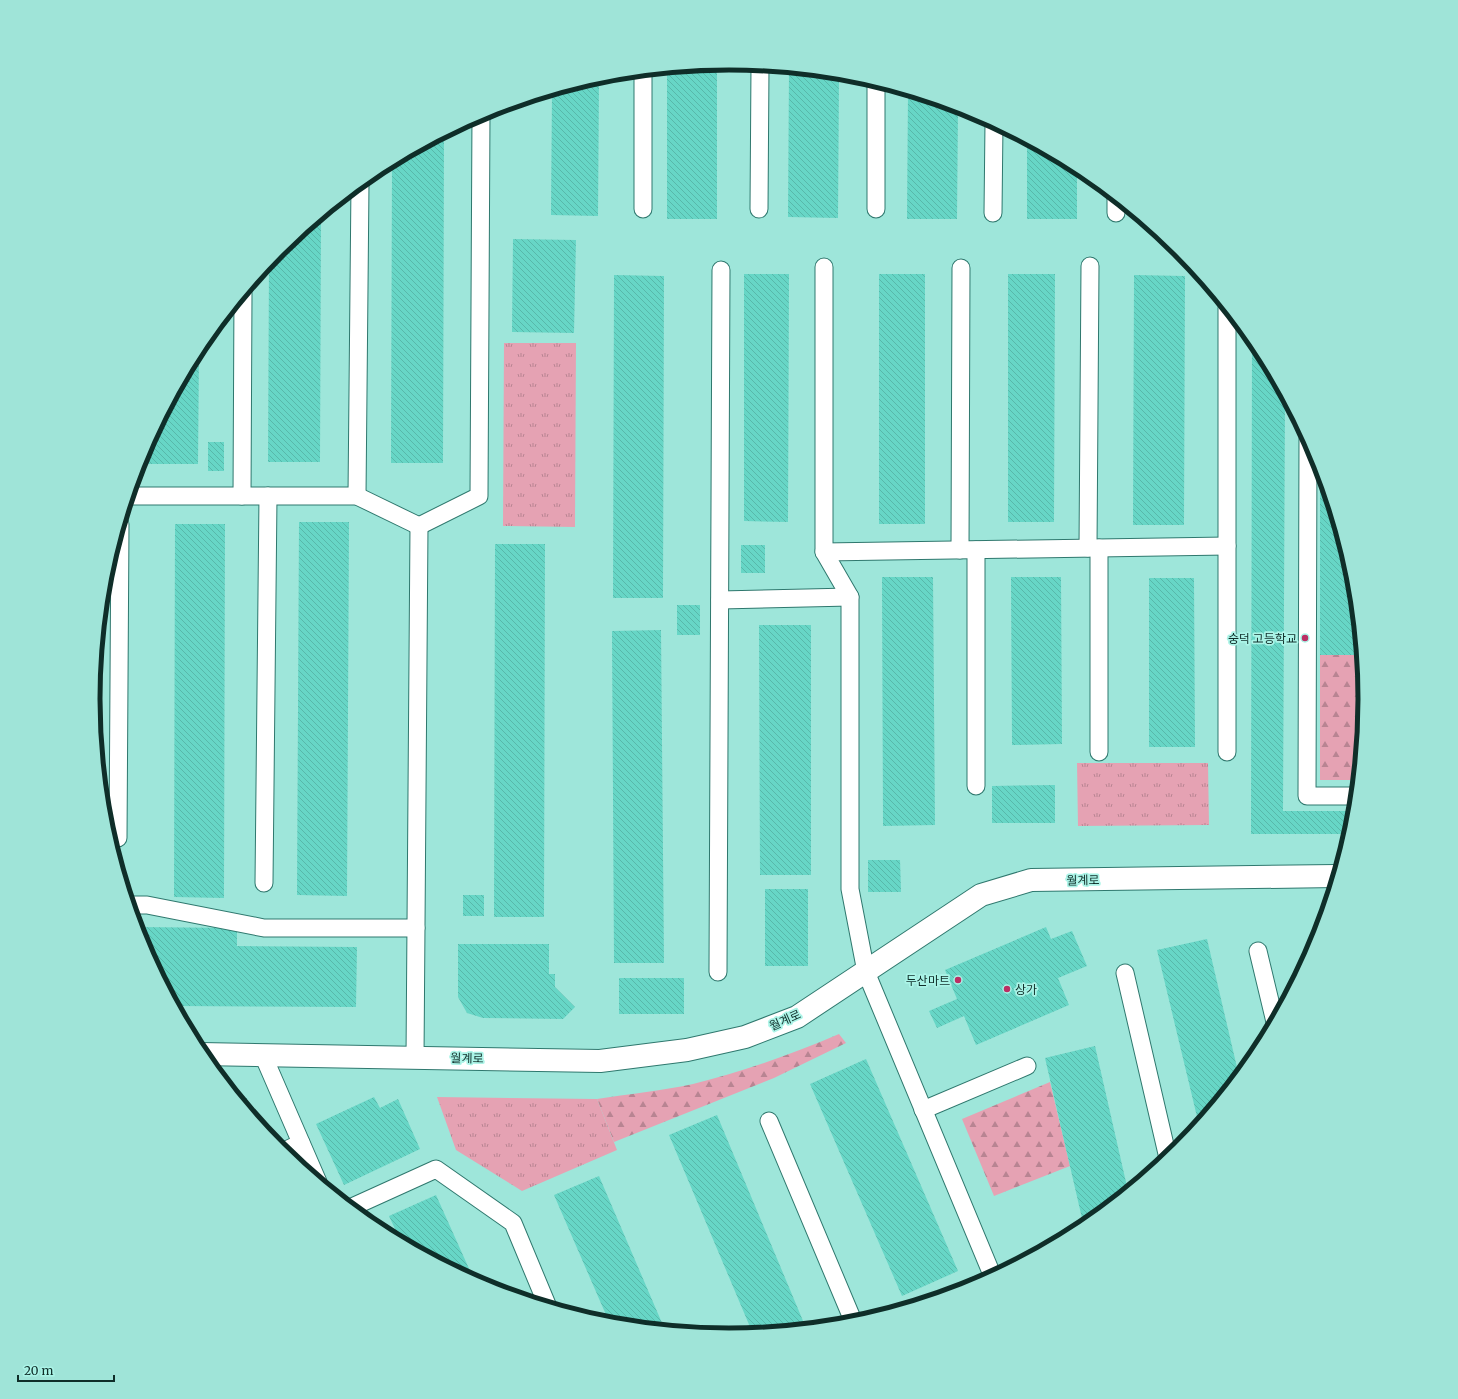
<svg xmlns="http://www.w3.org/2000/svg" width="1458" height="1399" viewBox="0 0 1458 1399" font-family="Merriweather,'Noto Sans KR',serif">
<defs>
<pattern id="forest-firs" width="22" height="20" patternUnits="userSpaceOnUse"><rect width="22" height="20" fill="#e5a2b3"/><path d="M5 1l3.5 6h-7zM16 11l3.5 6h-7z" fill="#b88492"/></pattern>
<pattern id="park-tufts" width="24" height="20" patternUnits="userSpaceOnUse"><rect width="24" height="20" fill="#e5a2b3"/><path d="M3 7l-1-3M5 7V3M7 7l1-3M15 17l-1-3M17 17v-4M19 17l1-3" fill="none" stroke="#b88492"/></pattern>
<pattern id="building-back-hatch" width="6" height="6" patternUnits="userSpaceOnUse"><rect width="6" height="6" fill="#67d6c6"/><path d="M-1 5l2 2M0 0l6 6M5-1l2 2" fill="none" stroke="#58b8aa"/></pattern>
</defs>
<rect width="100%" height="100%" fill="#9ee6da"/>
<g fill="url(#forest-firs)">
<path d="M1320,655H1361L1365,700L1358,780H1320Z"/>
<path d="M839,1034L846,1043L774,1078L614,1142L597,1099C628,1094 661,1091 693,1084C743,1072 792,1054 839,1034Z"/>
<path d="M1050,1082L1070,1166L994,1196L962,1119Z"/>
</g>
<g fill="url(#park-tufts)">
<path d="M504,343H576L575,527L503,526Z"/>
<path d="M1077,763H1208L1209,825L1078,826Z"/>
<path d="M437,1097L597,1099L617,1150L522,1191L456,1150Z"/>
</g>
<g fill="url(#building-back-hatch)">
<path d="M717,64V219H667V69Z"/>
<path d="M789,69L839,74L838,218L788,217Z"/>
<path d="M599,77L598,216L551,215L552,91Z"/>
<path d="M908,92L958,107L957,219H907Z"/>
<path d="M444,133L443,463H391L392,161Z"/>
<path d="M1027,141L1077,167V219H1027Z"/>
<path d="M321,215L320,462H268L269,261L279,249Z"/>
<path d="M513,239L576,240L574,333L512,332Z"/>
<path d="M744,274H789L788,522L744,521Z"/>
<rect x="879" y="274" width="46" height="250"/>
<path d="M1008,274H1055L1054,522H1008Z"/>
<path d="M614,275L664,276L663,598H613Z"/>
<path d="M1134,275L1185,276L1184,525H1133Z"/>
<path d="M1252,338L1258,346L1287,399H1285L1283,811H1355L1353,824L1350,834H1251Z"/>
<path d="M199,348L198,464H146V446Z"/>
<rect x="208" y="442" width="16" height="29"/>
<path d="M1320,468L1353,576L1361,655H1320Z"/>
<path d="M299,522H349L347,896L297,895Z"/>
<path d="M175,524H225L224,898L174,897Z"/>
<path d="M495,544H545L544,917H494Z"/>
<rect x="741" y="545" width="24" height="28"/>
<path d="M882,577H933L935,825L883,826Z"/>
<path d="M1011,577H1061L1062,744L1012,745Z"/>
<path d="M1149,578H1194L1195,747H1149Z"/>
<rect x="677" y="605" width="23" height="30"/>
<path d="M759,625H811V875H760Z"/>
<path d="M661,630L664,963H614L612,631Z"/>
<path d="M1055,785V823H992V786Z"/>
<path d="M868,860H900L901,892H868Z"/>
<rect x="765" y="889" width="43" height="77"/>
<rect x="463" y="895" width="21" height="21"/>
<path d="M136,927L237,928V946L357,947L356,1007L174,1006L141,943Z"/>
<path d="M1046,927L1051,939L1072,931L1087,966L1058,978L1069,1005L976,1045L964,1016L937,1028L929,1011L957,999L945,970Z"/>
<path d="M1207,939L1239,1076L1199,1125L1157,950Z"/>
<path d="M458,944H549V974H555V987L575,1007L563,1019L483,1018L467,1013L458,997Z"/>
<rect x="619" y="978" width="65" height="36"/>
<path d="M1095,1046L1128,1191L1084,1227L1045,1058Z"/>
<path d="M866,1059L958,1271L902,1296L810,1084Z"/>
<path d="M374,1097L380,1108L398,1099L420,1149L344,1185L316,1124Z"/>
<path d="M236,1098H247V1111L242,1105Z"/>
<path d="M717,1115L806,1328L753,1334L669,1135Z"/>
<path d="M599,1176L665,1330L610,1324L554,1195Z"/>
<path d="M436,1195L475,1282L401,1242L389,1216Z"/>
</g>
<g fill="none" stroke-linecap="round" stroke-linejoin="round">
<defs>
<g id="service">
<path d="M643,71V209"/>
<path d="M759,209L760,66"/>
<path d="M876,209V82"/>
<path d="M993,213L994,123"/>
<path d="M1116,213V198"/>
<path d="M824,267V552L850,597V889L866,972L993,1277"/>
<path d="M1308,439L1307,796H1356"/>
<path d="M129,496H357L419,526"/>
<path d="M242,496L243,293"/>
<path d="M357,496L360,183"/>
<path d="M419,526L479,496L481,114"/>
<path d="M1088,548L1090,266"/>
<path d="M960,550L961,268"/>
<path d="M976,550V786"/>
<path d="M824,552L1227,546"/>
<path d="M720,600L850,597"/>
<path d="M1099,752V548"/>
<path d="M1227,752V308"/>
<path d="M118,838L120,524"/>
<path d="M264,883L268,496"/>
<path d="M129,905H147L264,928H416"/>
<path d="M1258,951L1275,1022"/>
<path d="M718,972L721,270"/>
<path d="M1125,973L1168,1158"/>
<path d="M263,1055L318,1182"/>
<path d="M415,1058L419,526"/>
<path d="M923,1110L1027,1066"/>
<path d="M769,1121L854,1323"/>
<path d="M282,1152L301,1143"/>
<path d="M350,1208L436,1169L513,1223L548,1307"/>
<path d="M971,1288L975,1286"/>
</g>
<path id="minor" d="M200,1054L600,1061L687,1050L745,1037L797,1017L981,895L1031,880L1337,876"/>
</defs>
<use href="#service" stroke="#2f786e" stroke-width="19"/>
<use href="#minor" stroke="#2f786e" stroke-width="24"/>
<use href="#service" stroke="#fff" stroke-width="17"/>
<use href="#minor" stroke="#fff" stroke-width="22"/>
</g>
<g fill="#bb2e64" stroke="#abf4e7" stroke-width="1.5">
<circle cx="1305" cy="638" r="4"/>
<circle cx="958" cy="980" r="4"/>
<circle cx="1007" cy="989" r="4"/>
</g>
<g text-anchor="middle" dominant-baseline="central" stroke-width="3.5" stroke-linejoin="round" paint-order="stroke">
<g font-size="12" fill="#0f2e29" stroke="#abf4e7" text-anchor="end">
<text x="1297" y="638">숭덕 고등학교</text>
<text x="950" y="980">두산마트</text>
<text x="1015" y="989" text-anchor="start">상가</text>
</g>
<g font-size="12" fill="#0f2e29" stroke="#abf4e7">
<text transform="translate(1083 880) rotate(-1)">월계로</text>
<text transform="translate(785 1020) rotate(-24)">월계로</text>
<text transform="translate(467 1058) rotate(1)">월계로</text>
</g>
</g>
<path d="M0 0H1458V1399H0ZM100 699a629 629 0 1 1 1258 0a629 629 0 1 1-1258 0Z" fill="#9fe4d8" fill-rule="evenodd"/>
<path fill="none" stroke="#0f2e29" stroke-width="5" d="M100 699a629 629 0 1 1 1258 0a629 629 0 1 1-1258 0Z"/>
<path d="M18 1375v6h96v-6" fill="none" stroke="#0f2e29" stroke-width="2"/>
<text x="24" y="1375" font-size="12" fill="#0f2e29" stroke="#abf4e7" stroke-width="3" paint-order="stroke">20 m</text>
</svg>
